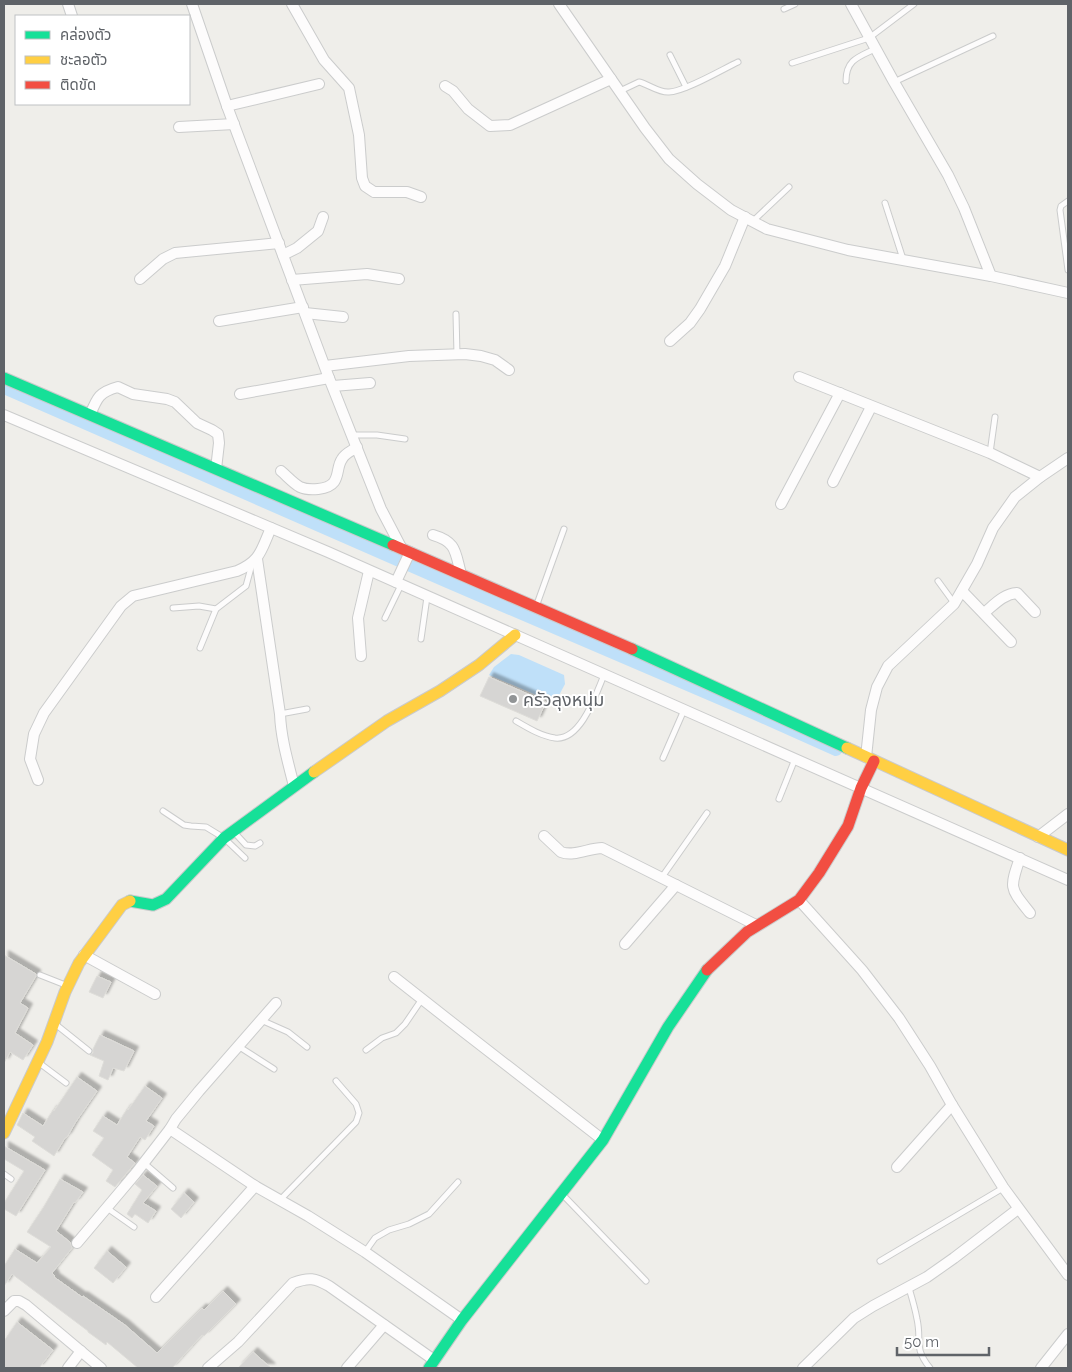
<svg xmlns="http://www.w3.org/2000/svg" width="1072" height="1372" viewBox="0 0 1072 1372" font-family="Raleway,'Noto Sans Thai',sans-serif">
<defs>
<filter id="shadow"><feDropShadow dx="4.5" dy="-4.5" stdDeviation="1" flood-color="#0004"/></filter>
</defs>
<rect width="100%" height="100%" fill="#efeeea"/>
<path fill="#bfe0f9" d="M511,654L519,655L564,675L565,684L555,703L489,675L494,667Z"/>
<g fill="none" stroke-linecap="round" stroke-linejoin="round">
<path stroke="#bfe0f9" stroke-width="12" d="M4,388L445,581L753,713L836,750"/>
</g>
<g fill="#d6d5d3" stroke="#deddd9" filter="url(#shadow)">
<path d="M489,677L546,702L537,721L480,696Z"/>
<path d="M4,955L36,974V976L20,1003L28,1008L15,1033L33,1045L23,1060L10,1052L4,1063Z"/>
<path d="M97,976L111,982L103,998L89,992Z"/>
<path d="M100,1035L134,1051L124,1071L113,1068L108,1080L99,1076L104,1061L90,1055L93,1053V1049Z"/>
<path d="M77,1077L97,1091L75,1123L67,1137L65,1138L54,1156L32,1141L35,1137L17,1125L23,1113L43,1126L53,1110L54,1111Z"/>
<path d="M145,1086L162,1098L146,1121L154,1126L145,1140L140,1137L127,1157L135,1163L115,1187L106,1181L113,1170L92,1155L104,1138L93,1131L103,1116L117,1125L127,1109L128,1110Z"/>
<path d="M4,1146L45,1170L16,1216L4,1209V1203L24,1171L4,1159Z"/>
<path d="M143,1175L157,1186L143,1203L156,1211L148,1223L135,1214L132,1218L127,1214L142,1190L135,1184Z"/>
<path d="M60,1179L83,1192L75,1203L74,1202L56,1231L70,1242L72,1248L52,1273L55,1276L54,1277L82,1297L83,1296L125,1325L157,1353L202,1308L204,1310L223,1291L236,1304L204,1336L202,1335L172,1368H138L107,1342L106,1345L88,1332V1331L12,1274L4,1286V1266L15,1249L37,1263L51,1247L27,1232L43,1208Z"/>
<path d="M184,1193L194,1202L181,1218L171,1209Z"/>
<path d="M107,1251L126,1267L113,1283L94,1268Z"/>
<path d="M17,1322L53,1350L39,1368H4V1341Z"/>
<path d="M253,1352L271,1368H238Z"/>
</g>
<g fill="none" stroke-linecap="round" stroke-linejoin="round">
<defs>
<g id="lane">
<path d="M784,9L795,4"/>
<path d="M670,55L686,87"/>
<path d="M792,63L869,38L914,4"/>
<path d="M846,81C846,60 858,57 875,49"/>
<path d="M894,82L993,36"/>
<path d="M620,91L639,82C648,84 659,93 669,92C684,92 723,69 738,62"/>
<path d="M1068,201L1061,206L1060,210L1068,270"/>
<path d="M885,203L903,259"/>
<path d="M753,221L789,187"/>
<path d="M456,314L457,355"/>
<path d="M353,435H377L405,439"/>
<path d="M990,453L995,417"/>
<path d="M938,581L954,603"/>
<path d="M537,604L564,529"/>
<path d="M173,608L199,606L216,609"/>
<path d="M385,618L401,585"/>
<path d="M421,639L427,597"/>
<path d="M200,648L216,609L246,586L252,564"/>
<path d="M280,714L307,709"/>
<path d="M516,721C528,728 541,736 555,738C581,741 596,694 604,675"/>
<path d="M663,758L684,710"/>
<path d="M779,799L795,759"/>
<path d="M163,811L184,825L191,826L206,827L224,838L245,858"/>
<path d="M233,831L246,845L255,846L260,843"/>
<path d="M662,877L707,813"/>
<path d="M40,975L68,986"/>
<path d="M261,1020L288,1032L307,1047"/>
<path d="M54,1023L89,1051"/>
<path d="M238,1046L274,1069"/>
<path d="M366,1050L382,1038L396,1033L405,1024L422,999"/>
<path d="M38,1062L66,1083"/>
<path d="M144,1163L173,1188"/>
<path d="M4,1174L11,1179"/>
<path d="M562,1194L646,1281"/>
<path d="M280,1200L356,1122L359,1113L356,1104L336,1081"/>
<path d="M107,1208L134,1227"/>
<path d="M365,1252L375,1238L389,1230L409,1224L429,1214L458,1182"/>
<path d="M880,1261L1003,1188"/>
<path d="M909,1288C912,1298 915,1308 917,1319C922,1341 913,1347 930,1368"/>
</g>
<g id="street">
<path d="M68,4L72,16"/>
<path d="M192,4L227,106L329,378L381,509L402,549"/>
<path d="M292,4L324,60L349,88L359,135L362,178L365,186L374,192H407L421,197"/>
<path d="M559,4L645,128L669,159L697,184L731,210L767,229L848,250L991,276L1068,293"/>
<path d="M851,4L894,82L948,175L964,208L991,276"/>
<path d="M445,86L453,91L468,109L490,126L510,125L611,79"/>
<path d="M227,106L319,84"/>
<path d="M179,127L234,124"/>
<path d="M283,255L297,248L318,231L323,217"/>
<path d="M140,279L163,259L175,253L279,243"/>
<path d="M292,280L367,274L399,279"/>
<path d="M305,313L343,317"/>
<path d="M219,321L303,307"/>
<path d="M670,341L690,323L700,309L725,266L745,217"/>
<path d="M325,366L409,356L465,354L481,356L495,360L509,370"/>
<path d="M799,377L990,453L1040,477"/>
<path d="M333,386L370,383"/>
<path d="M240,394L329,378"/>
<path d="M4,415L328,552L1068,880"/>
<path d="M90,415C97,398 99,392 118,387L133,394L167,399L175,402L197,423L212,430L218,434L219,443L216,469"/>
<path d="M281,471C287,476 293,483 300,487C309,491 328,490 334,482C339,475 337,466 342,459C345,453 352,451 357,447"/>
<path d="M833,482L871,407"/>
<path d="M781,504L840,393"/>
<path d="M433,535C457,542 455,552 461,574"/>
<path d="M257,559L280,714C281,739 288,762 294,786"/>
<path d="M396,582L410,552"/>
<path d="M962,591L1011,642"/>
<path d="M984,613C994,605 1003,594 1017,593L1035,612"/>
<path d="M361,656L358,618L369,571"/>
<path d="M866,757L871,710L877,687L888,666L954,604L977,564L993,528L1015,497L1040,477L1068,458"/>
<path d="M38,780L30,759L34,734L44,713L121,606L133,596L237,571C261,561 261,550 271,528"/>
<path d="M544,836L561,852C574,857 589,848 602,848L756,925"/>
<path d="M1038,837L1068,814"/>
<path d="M1020,858C1009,889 1010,888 1030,913"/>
<path d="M799,900L862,970L899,1018L930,1066L952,1105L1003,1187L1068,1275"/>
<path d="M625,944L676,885"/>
<path d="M84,955L155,994"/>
<path d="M394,977L464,1032L603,1140"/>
<path d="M276,1003L199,1091L176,1119L170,1129L255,1186L308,1216L365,1252L462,1320"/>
<path d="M897,1167L952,1105"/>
<path d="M77,1243L136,1173L170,1129"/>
<path d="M156,1297L255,1186"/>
<path d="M4,1311L14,1301H19L26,1305L101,1368"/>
<path d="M68,1368L81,1351"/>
<path d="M208,1368L238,1342L293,1283C309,1277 315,1278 329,1286L434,1360"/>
<path d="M347,1368L384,1325"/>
<path d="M803,1368L854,1318L873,1306L927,1277L954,1258L1018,1209"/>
<path d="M1041,1368L1068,1334"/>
</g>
<g id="fast">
<path d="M4,378L393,545"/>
<path d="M632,649L847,748"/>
<path d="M130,901L153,905L166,899L224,838L314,772"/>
<path d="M429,1368L462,1320L603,1140L668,1027L707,970"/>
</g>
<g id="slow">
<path d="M847,748L1068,850"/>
<path d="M314,772L387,721L440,691L479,665L515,635"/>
<path d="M4,1133L47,1042L65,992L79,963L122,905L130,901"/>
</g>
<g id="jam">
<path d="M393,545L632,649"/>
<path d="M707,970L747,932L799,900L819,873L848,826L861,788L874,761"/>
</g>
</defs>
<use href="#lane" stroke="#cbcccc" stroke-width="7"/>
<use href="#street" stroke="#cbcccc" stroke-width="12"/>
<use href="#fast" stroke="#cacacb" stroke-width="13"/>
<use href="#slow" stroke="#cacacb" stroke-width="13"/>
<use href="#jam" stroke="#cacacb" stroke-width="13"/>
<use href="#lane" stroke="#fdfcfc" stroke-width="5"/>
<use href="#street" stroke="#fdfcfc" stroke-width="10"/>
<use href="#fast" stroke="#16e098" stroke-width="11"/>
<use href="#slow" stroke="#ffcf43" stroke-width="11"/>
<use href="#jam" stroke="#f24e42" stroke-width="11"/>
</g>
<circle fill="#919496" stroke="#fff" stroke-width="2" cx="513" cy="699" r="5"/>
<g text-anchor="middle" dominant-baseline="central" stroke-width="4" stroke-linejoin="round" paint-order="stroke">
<g font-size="18" fill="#5f6368" stroke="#fff" text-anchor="start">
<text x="523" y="699">ครัวลุงหนุ่ม</text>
</g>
</g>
<rect width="1072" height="1372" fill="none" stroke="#5f6368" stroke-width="10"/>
<rect x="15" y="15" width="175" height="90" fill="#ffffff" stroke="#bfc1c3"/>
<rect x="25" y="31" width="25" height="8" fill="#16e098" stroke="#bfc1c3"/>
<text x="60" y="40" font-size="15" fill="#5f6368">คล่องตัว</text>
<rect x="25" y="56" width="25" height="8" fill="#ffcf43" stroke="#bfc1c3"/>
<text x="60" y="65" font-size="15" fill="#5f6368">ชะลอตัว</text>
<rect x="25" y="81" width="25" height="8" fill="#f24e42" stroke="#bfc1c3"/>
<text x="60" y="90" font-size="15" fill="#5f6368">ติดขัด</text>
<path d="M897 1347v8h92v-8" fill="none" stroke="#5f6368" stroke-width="2.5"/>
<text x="904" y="1347" font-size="15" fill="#5f6368" stroke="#ffffff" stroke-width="4" paint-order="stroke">50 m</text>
</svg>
